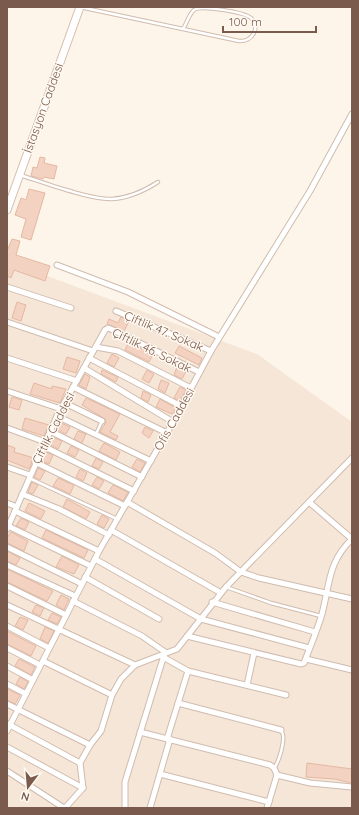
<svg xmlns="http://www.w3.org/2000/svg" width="359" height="815" viewBox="0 0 359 815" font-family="Quicksand,sans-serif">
<rect width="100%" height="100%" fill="#fdf5ea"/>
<path fill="#f5e6d8" d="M7,261L257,354L352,422V808H7Z"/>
<g fill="#f3d2c1" stroke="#e6b8a1">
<path d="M40,157L45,158L44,163L57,166L54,179L44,177L43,179L31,176L33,167L37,168Z"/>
<path d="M29,189L45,193L31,240L21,237L26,219L15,215L21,198L26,200Z"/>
<path d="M12,239L20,241L16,255L50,266L45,281L14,270L11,278L7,276V251Z"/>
<path d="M17,302L26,305L21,321L12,318Z"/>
<path d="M121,317L129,321L124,331L107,324L109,319L118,323Z"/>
<path d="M129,342L153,354L149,362L125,350Z"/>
<path d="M179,346L202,358L199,365L175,353Z"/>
<path d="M112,354L119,358L114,367L107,363Z"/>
<path d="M67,357L80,361L76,373L63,369Z"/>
<path d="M177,367L186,371L182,379L174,375Z"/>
<path d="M102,370L118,377L116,382L101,374Z"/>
<path d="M147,370L154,374L149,383L142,379Z"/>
<path d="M85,374L90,377L86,389L79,385Z"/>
<path d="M161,380L169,383L165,393L158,389Z"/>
<path d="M34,383L52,389V386L66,389L60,403L30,394Z"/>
<path d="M180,387L186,390L180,401L174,398Z"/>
<path d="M143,391L151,395L148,402L141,398Z"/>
<path d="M12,397L22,400L19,410L9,407Z"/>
<path d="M86,398L120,414L110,432L118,436L116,440L100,432L106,422L105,419L82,405Z"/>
<path d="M160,399L176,408L172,414L156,407Z"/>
<path d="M25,418L49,425L44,436L22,429Z"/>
<path d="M59,422L70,427L66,434L56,429Z"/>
<path d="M145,427L153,431L149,438L142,433Z"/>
<path d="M78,431L86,434L82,443L74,439Z"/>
<path d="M52,437L62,441L58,449L49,444Z"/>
<path d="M104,443L120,452L116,460L99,451Z"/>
<path d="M7,445L15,448L14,452L34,458L29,469L7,460Z"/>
<path d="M71,446L79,450L75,457L67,453Z"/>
<path d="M46,452L53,455L49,464L42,461Z"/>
<path d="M96,458L103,462L99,469L92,466Z"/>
<path d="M137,459L145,463L140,472L132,467Z"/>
<path d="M38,468L45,471L40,480L34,477Z"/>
<path d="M80,469L87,473L83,481L76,477Z"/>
<path d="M97,477L104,481L99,489L92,485Z"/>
<path d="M58,478L74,485L70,494L53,486Z"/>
<path d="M32,482L38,485L33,494L28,492Z"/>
<path d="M113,485L128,492L123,501L108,493Z"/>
<path d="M67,499L90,512L86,519L63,507Z"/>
<path d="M29,503L45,511L41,519L25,511Z"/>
<path d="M102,515L109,519L104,528L97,524Z"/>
<path d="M21,518L29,522L25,530L16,526Z"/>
<path d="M46,530L88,550L84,558L42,538Z"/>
<path d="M11,532L28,541L24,551L7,543V538Z"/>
<path d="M7,551L20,558L16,565L7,561Z"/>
<path d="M62,556L79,565L74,574L56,567Z"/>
<path d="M7,569L53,591L47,601L7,582Z"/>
<path d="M61,595L69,599L64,610L56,605Z"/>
<path d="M36,605L44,608L40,616L32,612Z"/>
<path d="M52,613L61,617L57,624L48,620Z"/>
<path d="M20,617L28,620L23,630L15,626Z"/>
<path d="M45,627L54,631L48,643L40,639Z"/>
<path d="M7,631L36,646L31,656L7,644Z"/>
<path d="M19,659L35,667L31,675L15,666Z"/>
<path d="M20,677L28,682L24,689L16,684Z"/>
<path d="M7,689L20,695L15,704L7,700Z"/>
<path d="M307,763L352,769V783L334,779L306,777Z"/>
</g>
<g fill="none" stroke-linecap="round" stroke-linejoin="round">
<defs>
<g id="lane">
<path d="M80,7L239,41C252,42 261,28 251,18C244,12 201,5 194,10C189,14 187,23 183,29"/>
<path d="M20,175C42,182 91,200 112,199C129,198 144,191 158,182"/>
<path d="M96,434L102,421"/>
<path d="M29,478L117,519"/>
<path d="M226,587L271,603L321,616"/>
<path d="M274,768C279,762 287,736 281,731"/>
</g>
<g id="street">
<path d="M57,265L128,292L219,337"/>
<path d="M7,287L71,308"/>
<path d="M116,311L211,351"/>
<path d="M7,322L93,351"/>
<path d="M96,347L118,351L191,388"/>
<path d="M7,358L77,381"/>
<path d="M89,358L181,406"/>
<path d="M84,368L173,422"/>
<path d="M73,387L167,433"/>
<path d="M7,391L61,409"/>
<path d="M65,403L102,421"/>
<path d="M57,416L151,461"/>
<path d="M7,428L45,442"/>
<path d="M50,431L142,477"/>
<path d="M43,446L134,491"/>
<path d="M35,462L125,506"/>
<path d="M7,467L30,475"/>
<path d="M22,494L59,509L109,535"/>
<path d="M127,502L215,553L241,572L259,578L352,599"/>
<path d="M309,502L352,539"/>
<path d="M7,503L17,507"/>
<path d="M15,511L99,551"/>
<path d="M8,526L91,566"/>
<path d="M7,529L57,416L105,330L108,328L113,330L199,372"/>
<path d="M111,530L221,593"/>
<path d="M7,547L82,584"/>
<path d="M95,559L201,619L309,648"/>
<path d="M7,565L75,596"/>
<path d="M85,577L159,619"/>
<path d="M7,586L66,615"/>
<path d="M73,601L142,636L165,652L125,782V808"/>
<path d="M212,602L315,632"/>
<path d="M7,605L135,665"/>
<path d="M7,626L49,648"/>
<path d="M187,636L301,664L304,663C310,647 317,631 322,614C330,583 328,562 352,539"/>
<path d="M7,648L40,665"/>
<path d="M163,657L188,671L286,695"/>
<path d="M306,659L352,670"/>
<path d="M43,661L112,695"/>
<path d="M7,666L33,680"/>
<path d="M7,684L26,694"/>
<path d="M247,685L254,653"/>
<path d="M178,703L281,730"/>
<path d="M7,704L90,745"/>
<path d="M8,724L80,763"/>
<path d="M7,731L99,551L173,422L211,351L310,191L352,114"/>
<path d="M140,732L270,765L274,768L277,775"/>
<path d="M167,739L188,671"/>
<path d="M7,747L83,788"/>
<path d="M7,771L64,808"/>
<path d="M160,774L269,802"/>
<path d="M65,808L83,788L80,763L90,745L101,731L112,695L121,679L135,665L177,649L226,587L352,458"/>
<path d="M150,808L170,739"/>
<path d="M267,808L277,775L310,783L352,787"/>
</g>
<path id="secondary" d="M7,210L80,7"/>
</defs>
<use href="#lane" stroke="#d0bcae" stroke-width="4.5"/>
<use href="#street" stroke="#d0bcae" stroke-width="7"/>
<use href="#secondary" stroke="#d6beae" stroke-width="9"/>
<use href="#lane" stroke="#fff" stroke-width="2.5"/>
<use href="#street" stroke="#fff" stroke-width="5"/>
<use href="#secondary" stroke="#fff" stroke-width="7"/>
</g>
<g text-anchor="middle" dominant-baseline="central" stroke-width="3" stroke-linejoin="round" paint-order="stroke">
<g font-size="12" fill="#795a4c" stroke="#fff9f1">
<text transform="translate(43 108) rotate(-70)">İstasyon Caddesi</text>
<text transform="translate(164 331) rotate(23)">Çiftlik 47. Sokak</text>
<text transform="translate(152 350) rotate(26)">Çiftlik 46. Sokak</text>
<text transform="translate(174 419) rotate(-61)">Ofis Caddesi</text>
<text transform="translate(53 428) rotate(-63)">Çiftlik Caddesi</text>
</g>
</g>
<rect width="359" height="815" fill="none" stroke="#795a4c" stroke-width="16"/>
<g transform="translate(28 787) rotate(196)" stroke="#fff9f1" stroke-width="3" paint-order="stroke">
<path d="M0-3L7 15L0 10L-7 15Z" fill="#795a4c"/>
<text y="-6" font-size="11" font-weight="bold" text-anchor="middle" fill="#795a4c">N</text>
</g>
<path d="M223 26v6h93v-6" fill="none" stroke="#795a4c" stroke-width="2"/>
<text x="229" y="26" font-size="12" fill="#795a4c" stroke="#fff9f1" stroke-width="3" paint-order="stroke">100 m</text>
</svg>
